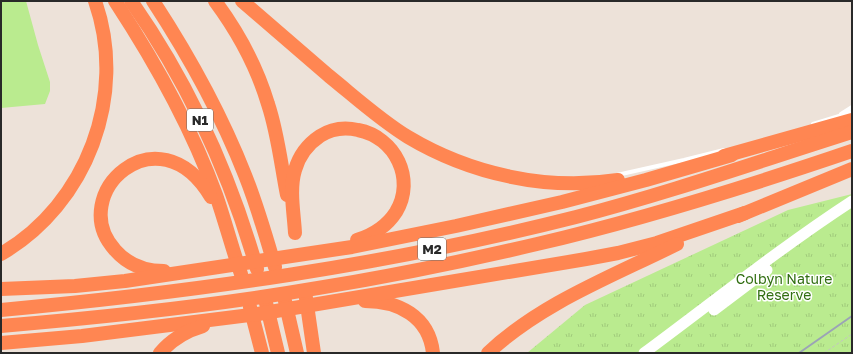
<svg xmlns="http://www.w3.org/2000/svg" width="853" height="354" viewBox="0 0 853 354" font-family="'Golos Text',sans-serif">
<defs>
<pattern id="park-tufts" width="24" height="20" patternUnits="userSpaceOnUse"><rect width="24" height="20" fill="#baeb8f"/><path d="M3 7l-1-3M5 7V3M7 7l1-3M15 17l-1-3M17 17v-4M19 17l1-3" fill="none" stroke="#a0ca7b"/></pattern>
</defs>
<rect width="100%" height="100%" fill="#ede2d9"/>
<path fill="#baeb8f" d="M1,1H26L38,45L50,82V91L45,104L1,108Z"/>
<path fill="url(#park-tufts)" d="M852,194V353H527L585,305L788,210Z"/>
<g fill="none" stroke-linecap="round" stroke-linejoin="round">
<path stroke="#c3c3c3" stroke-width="1" stroke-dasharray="3 2" stroke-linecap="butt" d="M824,353L852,334"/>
<g stroke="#fff" stroke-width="4">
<path d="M841,114L852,107"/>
<path d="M813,124L852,112"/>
<path d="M617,175L684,160L724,150"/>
</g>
<g stroke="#fff" stroke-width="11">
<path d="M714,310L767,270"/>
<path d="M644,353C713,302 780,248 852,201"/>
</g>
<g stroke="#ff8652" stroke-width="14">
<path d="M115,1C155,62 191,126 216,195C225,221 232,248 241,274"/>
<path d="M131,1C188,82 230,175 257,269"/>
<path d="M153,1C189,56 221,114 245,175C257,205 266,236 275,267"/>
<path d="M215,1C238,32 257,67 268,104C278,134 281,165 287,195"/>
<path d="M242,1C271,26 300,51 329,76C355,97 380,120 408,137C470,174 546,191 618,180"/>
<path d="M724,156L852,120"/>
<path d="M738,216L852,169"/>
<path d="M295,233C294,213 289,190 295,170C299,156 308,144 320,136C331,129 345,127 358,130C395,137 416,179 396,212C387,226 373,235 357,240"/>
<path d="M1,254C87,204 128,95 95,1"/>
<path d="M164,271C145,271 128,265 115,250C65,195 158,108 211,197"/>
<path d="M1,289L75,286L125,281L352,247L456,226L562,202L646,180L732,155"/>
<path d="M306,298L314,353"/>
<path d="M285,301L297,353"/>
<path d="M365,301C398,301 429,316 433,353"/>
<path d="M266,303L278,353"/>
<path d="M250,307L262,353"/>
<path d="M1,310C194,292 387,265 576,217C669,193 760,161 852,132"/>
<path d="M1,326C107,317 213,306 318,288C392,276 465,261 537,244C644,219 749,186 852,151"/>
<path d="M1,343L82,336L258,314L586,259L618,253L657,243L745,213"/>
<path d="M160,353C172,339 186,331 203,326"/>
<path d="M488,353C541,303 613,276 677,244"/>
</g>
<path stroke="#9ba3b6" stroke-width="2" d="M799,353L852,316"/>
</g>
<g text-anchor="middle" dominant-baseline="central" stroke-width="3" stroke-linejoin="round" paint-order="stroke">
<g fill="#fff" stroke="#696969" stroke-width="1">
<rect x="187" y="109" width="26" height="22" rx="3"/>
<rect x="418" y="238" width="28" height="22" rx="3"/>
</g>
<g font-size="13" font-weight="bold" fill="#292929">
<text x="200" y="120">N1</text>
<text x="432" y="249">M2</text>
</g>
<g font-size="14" fill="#316e11" stroke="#fff">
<text x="784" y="278">Colbyn Nature<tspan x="784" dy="16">Reserve</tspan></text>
</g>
</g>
<rect width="853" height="354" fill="none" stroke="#292929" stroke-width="4"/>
</svg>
